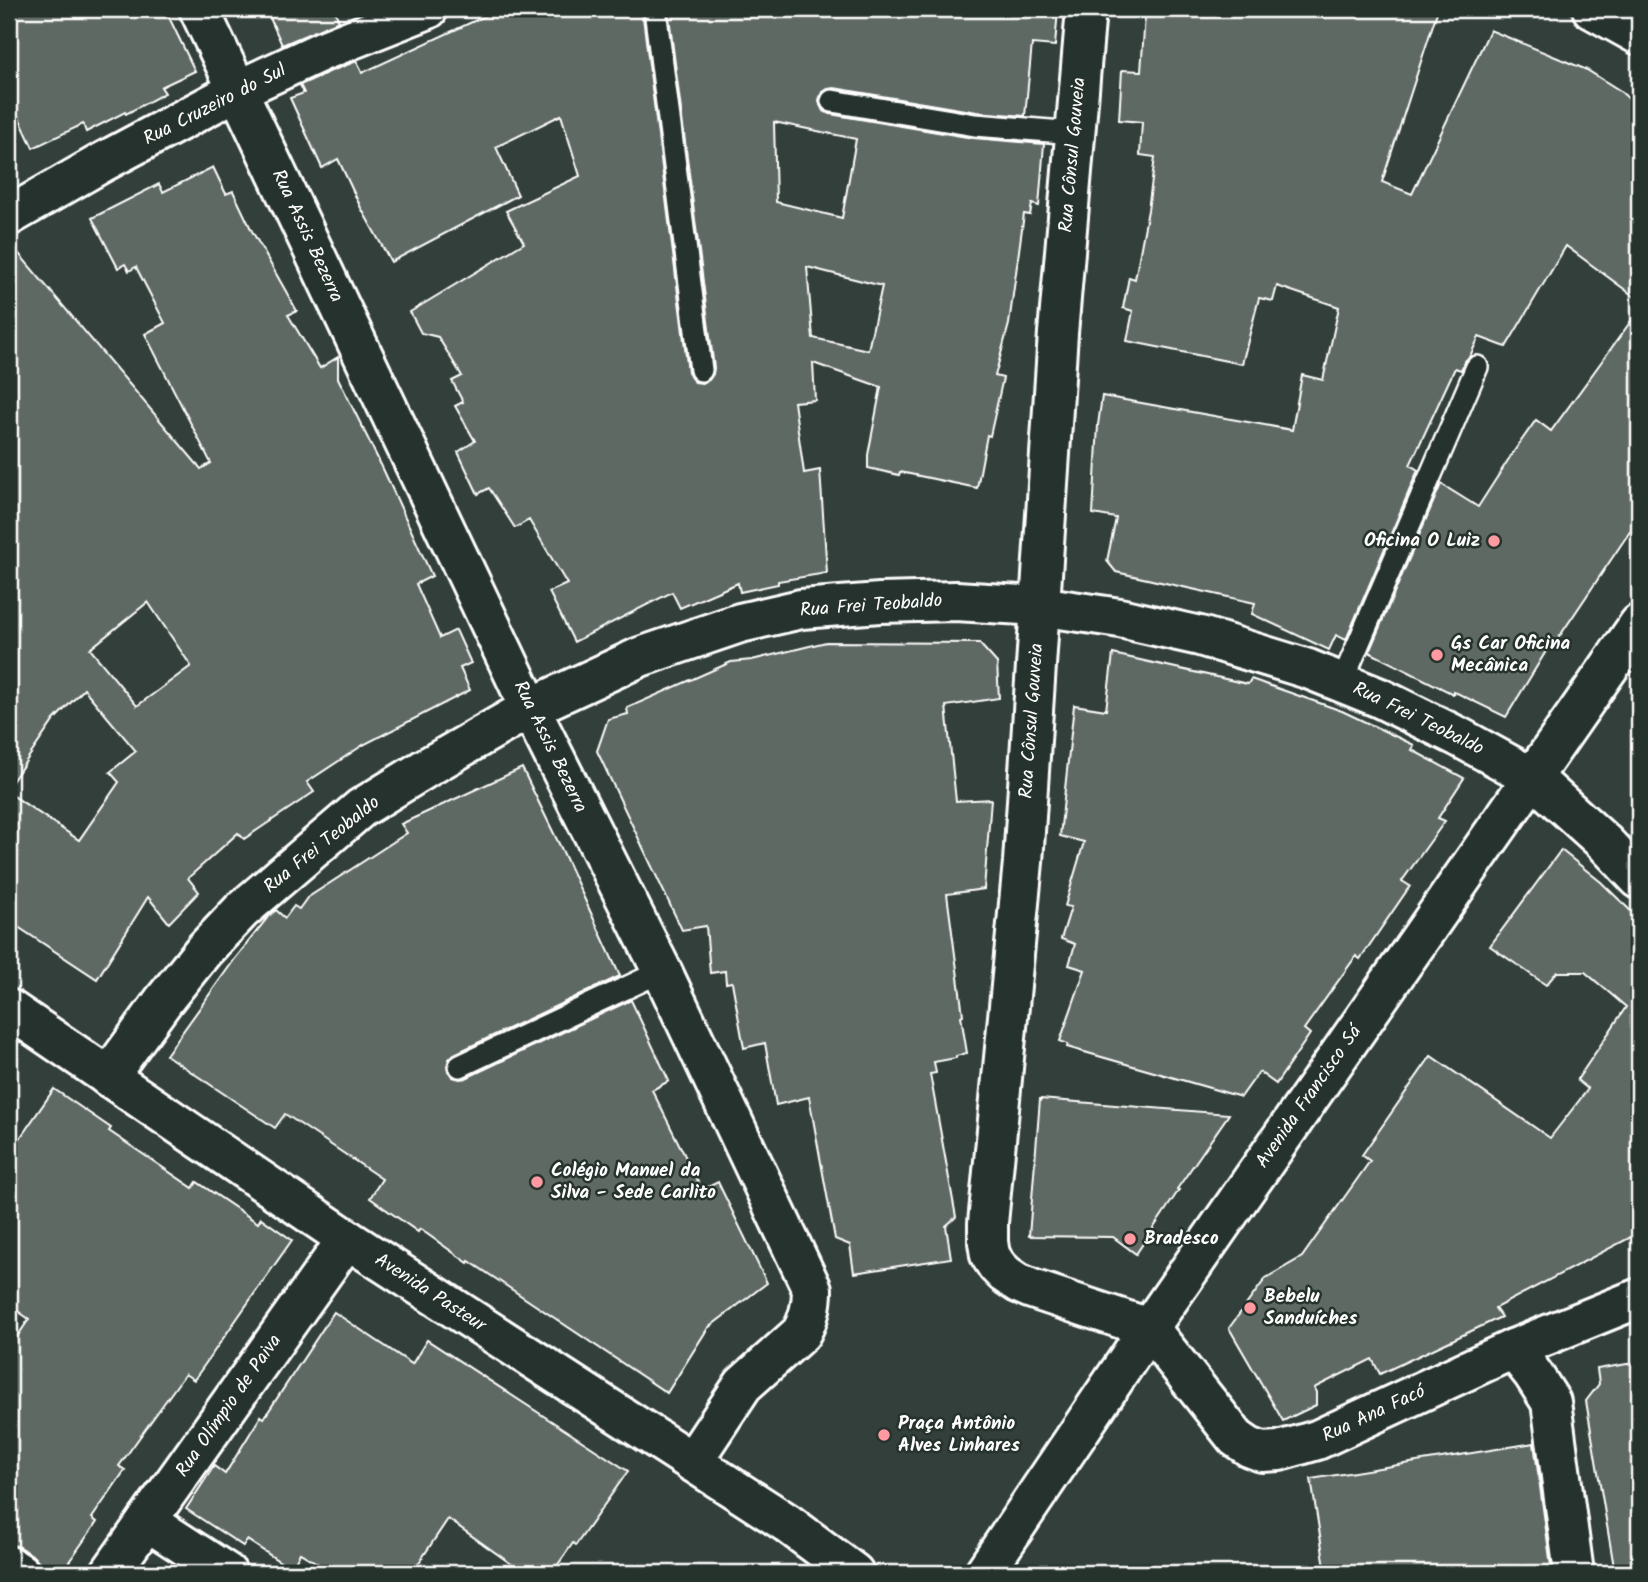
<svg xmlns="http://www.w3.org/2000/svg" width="1648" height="1582" viewBox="0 0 1648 1582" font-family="Kalam,sans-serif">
<rect width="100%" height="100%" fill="#333f3a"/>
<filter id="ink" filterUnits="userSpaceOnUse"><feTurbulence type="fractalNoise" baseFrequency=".0143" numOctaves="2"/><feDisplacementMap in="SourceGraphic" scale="14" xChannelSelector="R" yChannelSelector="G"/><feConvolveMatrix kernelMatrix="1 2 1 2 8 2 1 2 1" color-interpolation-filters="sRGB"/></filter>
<g filter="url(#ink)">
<g fill="#5f6964" stroke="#fff" stroke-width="2" fill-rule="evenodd">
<path d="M9,9H165L195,71L161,87L165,93L126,114L125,112L86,132L83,124L33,148L9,96Z"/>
<path d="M266,9H334L339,21L282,45Z"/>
<path d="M500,9H642L688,372L691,378L695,382L702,383L709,380L713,374L714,368L668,9H1058L1055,46L1032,44L1025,116L977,112L834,88L828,89L822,92L819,100L820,105L823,111L830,114L973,138L1044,144L1039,206L1032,204L1030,215L1024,214L1009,324L995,376L1003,378L990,436L987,435L977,488L900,472L899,475L868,468V455L881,387L813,363L815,400L794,402L804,473L820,470L827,573L778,581V584L740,592L738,583L680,608L672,592L574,642L549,592L567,584L529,520L515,528L489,488L478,494L458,452L475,441L455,406L463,402L452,381L462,376L438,337L421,333L410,312L524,243L506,211L580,176L561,115L496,147L518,195L391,262L361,208L338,159L322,168L290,98L304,93L300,85L331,71L357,61L362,73ZM774,122L856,139L842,218L776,202ZM807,267L882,286L868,350L813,338Z"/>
<path d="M1150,9H1438L1382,182L1412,194L1490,30L1587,70L1619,90L1639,108V300L1566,246L1506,347L1479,337L1470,356L1465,361L1461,370L1455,368L1410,465L1418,470L1346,640L1336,635L1329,650L1252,614L1255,603L1116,572L1107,561L1116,518L1093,514L1098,425L1102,396L1292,430L1302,375L1323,380L1339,307L1277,286L1273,301L1259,298L1242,364L1127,341L1133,311L1123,308L1129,277L1135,279L1148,210L1155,157L1140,155L1142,122L1119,120L1122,70L1141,71L1145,16H1149Z"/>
<path d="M213,167L226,194L233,191L252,231L297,311L288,315L320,368L338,357V378L384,471L432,576L416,584L440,638L456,630L471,663L460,668L470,690L363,745L307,782L314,792L244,839L238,833L188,878L199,892L169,923L148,897L97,979L9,921V793L79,840L119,782L110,772L136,751L84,689L54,720L9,786V242L201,469L211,463L145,334L165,323L136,267L129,271L125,264L118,268L92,218L159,184L163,192ZM148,602L191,666L137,706L90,649Z"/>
<path d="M1639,310V518L1551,649L1548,648L1506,717L1453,691V694L1369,652L1441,484L1478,507L1512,454L1536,420L1551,431Z"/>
<path d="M826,642L979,643L997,663L999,698L946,706L956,801L991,799L984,889L947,894L963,1015L961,1016L967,1053L956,1056V1058L934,1062L936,1073L930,1074L956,1217L946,1226L951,1258L854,1273L850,1245L835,1239L809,1097L776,1105L765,1043L744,1048L732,982L726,983L725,971L710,973L706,926L682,930L597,751L608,719L628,714L627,708L731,662L752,660Z"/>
<path d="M1113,654L1248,684L1251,679L1342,711L1414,745L1412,750L1464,778L1438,818L1445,821L1402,881L1410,886L1360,959L1356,956L1304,1029L1310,1034L1276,1084L1259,1072L1241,1097L1067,1047L1068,1044L1060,1041L1085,970L1069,965L1075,944L1061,939L1071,907L1065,906L1084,842L1060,836L1074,705L1106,710Z"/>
<path d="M522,768L562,850L620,976L454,1054L449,1059L447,1066L448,1071L453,1077L460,1079L466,1078L631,1000L669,1081L652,1090L702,1190L718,1182L767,1283L708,1328L667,1393L469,1261L468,1263L420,1229L418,1232L370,1198L382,1179L285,1114L275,1128L166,1055L234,960L268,917L276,910L285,918L294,906L299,909L307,898L407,833L401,824Z"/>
<path d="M1561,850L1601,882L1639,919V1233L1495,1308L1501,1317L1380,1374L1372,1359L1314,1388L1316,1392V1405L1283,1421L1229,1328L1266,1278L1302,1257L1370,1161L1362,1155L1431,1056L1550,1138L1588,1089L1577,1080L1626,1007L1585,972H1557L1546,985L1490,946Z"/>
<path d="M54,1089L111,1128L109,1131L193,1188L197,1182L258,1223L261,1218L292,1240L194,1380L185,1374L119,1466L125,1470L92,1518L97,1522L61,1573H42L40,1564L32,1555L20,1547L9,1544V1360L15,1340L29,1319L9,1305V1154Z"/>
<path d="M1040,1099L1229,1114L1177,1189L1179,1190L1136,1254L1113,1237L1029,1236Z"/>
<path d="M334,1312L412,1364L427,1340L628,1471L576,1545L573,1543L552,1573H524L448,1519L412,1573H334L300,1553L291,1569L247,1540L243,1546L186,1509L214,1466L225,1474L261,1416L264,1418Z"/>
<path d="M1639,1362V1573H1615L1586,1401L1599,1384L1597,1369Z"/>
<path d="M1534,1443L1552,1573H1326L1311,1479Z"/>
</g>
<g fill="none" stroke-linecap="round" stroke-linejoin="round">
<defs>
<g id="lane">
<path d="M655,9L701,370"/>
<path d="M832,101L975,125L1075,133"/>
<path d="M1342,682L1477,367"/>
<path d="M460,1066L662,971"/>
</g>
<g id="street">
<path d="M199,9L530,708L662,971L812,1289C812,1305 809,1319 801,1333L743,1385L692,1462"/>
<path d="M1086,9L1058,333L1023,862L988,1223V1242L990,1255L997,1266L1005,1274L1018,1283L1032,1289L1149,1328L1236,1438L1249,1447L1262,1452L1279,1451L1317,1440L1513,1349L1639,1298"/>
<path d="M1592,9L1639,35"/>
<path d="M9,216L103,162L238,90L322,51L428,9"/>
<path d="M9,1009L347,1239L787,1523L854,1573"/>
<path d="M108,1077L164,1000L204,950L242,910L361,808L426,768L530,708L640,657L740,623L801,609L880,603L956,601L1039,606L1120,618L1200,636L1308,669L1380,698L1459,737L1532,777L1605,843L1639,879"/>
<path d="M1513,1349L1533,1374L1551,1402L1574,1573"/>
<path d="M147,1521L227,1573"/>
<path d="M9,1566L20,1573"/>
<path d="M110,1573L347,1239"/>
</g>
<path id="secondary" d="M984,1573L1149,1328L1639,624"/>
</defs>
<use href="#lane" stroke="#fff" stroke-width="26"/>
<use href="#street" stroke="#fff" stroke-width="44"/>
<use href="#secondary" stroke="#fff" stroke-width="44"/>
<use href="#lane" stroke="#26332d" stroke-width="21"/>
<use href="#street" stroke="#26332d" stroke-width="38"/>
<use href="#secondary" stroke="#26332d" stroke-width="38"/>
</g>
</g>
<g fill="#ff9aa2" stroke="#26332d" stroke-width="2.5">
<circle cx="1494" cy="541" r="7"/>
<circle cx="1437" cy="655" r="7"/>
<circle cx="537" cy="1182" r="7"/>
<circle cx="1130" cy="1239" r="7"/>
<circle cx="1250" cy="1308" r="7"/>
<circle cx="884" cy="1435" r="7"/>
</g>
<g text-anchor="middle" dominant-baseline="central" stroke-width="5" stroke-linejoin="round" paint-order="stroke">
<g font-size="19" fill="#fff" stroke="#26332d">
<text transform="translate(215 105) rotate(-27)">Rua Cruzeiro do Sul</text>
<text transform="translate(1073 155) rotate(-85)">Rua Cônsul Gouveia</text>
<text transform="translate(307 236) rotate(65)">Rua Assis Bezerra</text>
<text transform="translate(871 606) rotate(-4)">Rua Frei Teobaldo</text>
<text transform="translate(1418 719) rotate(26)">Rua Frei Teobaldo</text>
<text transform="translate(1032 721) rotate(-86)">Rua Cônsul Gouveia</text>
<text transform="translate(550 747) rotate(64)">Rua Assis Bezerra</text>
<text transform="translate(322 845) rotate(-39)">Rua Frei Teobaldo</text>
<text transform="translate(1309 1097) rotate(-55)">Avenida Francisco Sá</text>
<text transform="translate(430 1293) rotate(33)">Avenida Pasteur</text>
<text transform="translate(229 1406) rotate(-55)">Rua Olímpio de Paiva</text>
<text transform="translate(1374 1414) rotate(-25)">Rua Ana Facó</text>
</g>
<g font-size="19" font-weight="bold" fill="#fff" stroke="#26332d" text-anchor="start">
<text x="1480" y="541" text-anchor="end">Oficina O Luiz</text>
<text x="1451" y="644">Gs Car Oficina<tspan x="1451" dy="22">Mecânica</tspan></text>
<text x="551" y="1171">Colégio Manuel da<tspan x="551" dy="22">Silva - Sede Carlito</tspan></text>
<text x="1144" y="1239">Bradesco</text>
<text x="1264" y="1297">Bebelu<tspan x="1264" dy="22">Sanduíches</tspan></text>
<text x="898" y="1424">Praça Antônio<tspan x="898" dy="22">Alves Linhares</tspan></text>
</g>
</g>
<rect width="1648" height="1582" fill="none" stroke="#26332d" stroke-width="35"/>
<rect x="18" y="18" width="1613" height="1547" fill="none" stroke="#fff" stroke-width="2.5" filter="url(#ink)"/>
</svg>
